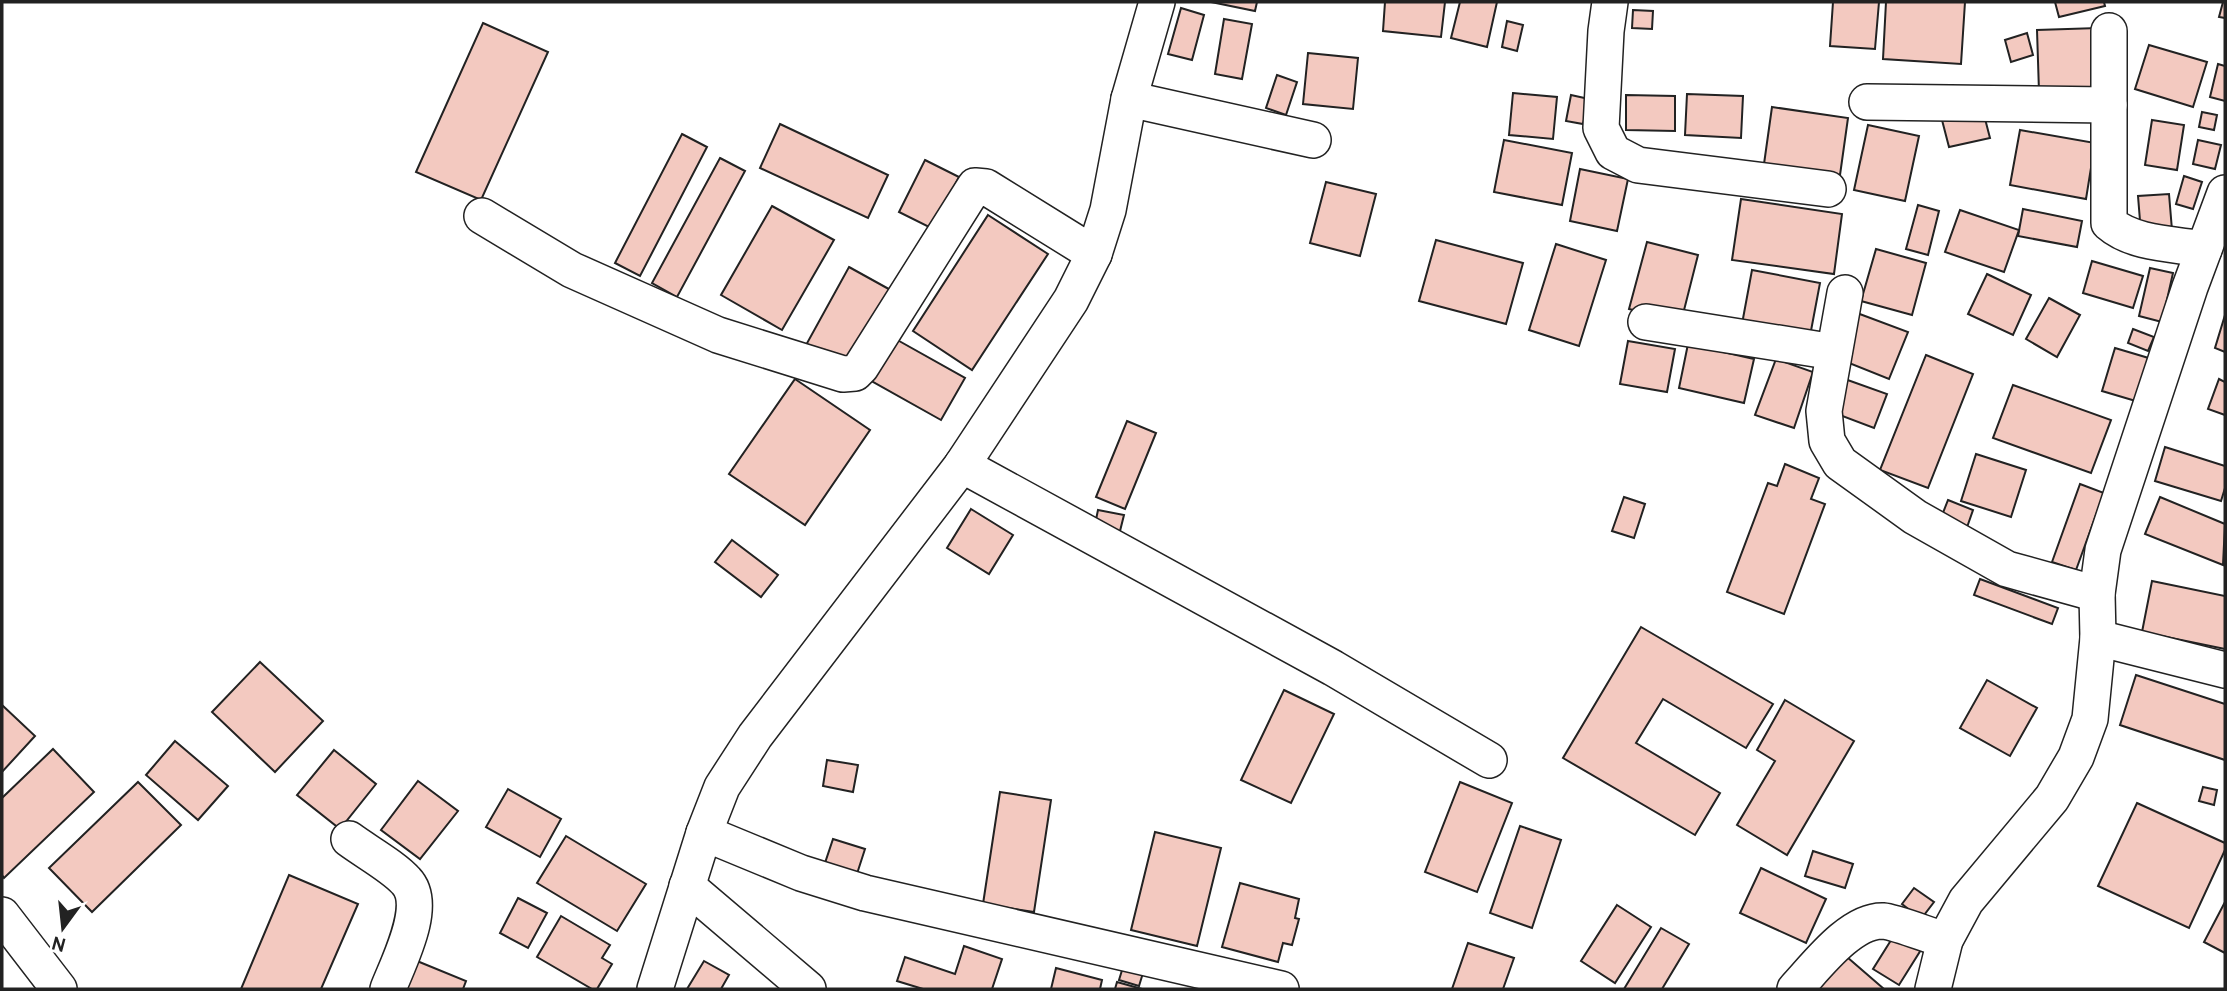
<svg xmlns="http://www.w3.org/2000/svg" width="2227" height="991" viewBox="0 0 2227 991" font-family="Overpass,sans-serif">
<rect width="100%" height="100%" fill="#fff"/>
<g fill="#f3c9c0" stroke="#222" stroke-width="2">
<path d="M1211,2H1257L1255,11Z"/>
<path d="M1385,2H1445L1441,37L1383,31Z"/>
<path d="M1460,2H1497L1487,47L1451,38Z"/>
<path d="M1833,2H1879L1875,49L1830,46Z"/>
<path d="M1886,2H1965L1961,64L1883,59Z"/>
<path d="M2055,2H2104L2105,6L2059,17Z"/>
<path d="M2223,2H2225V18L2219,17Z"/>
<path d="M1181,8L1204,15L1192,60L1168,54Z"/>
<path d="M1633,10L1653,11L1652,29L1632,28Z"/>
<path d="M1224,19L1252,24L1242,79L1215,74Z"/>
<path d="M1507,21L1523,25L1517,51L1502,47Z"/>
<path d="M483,23L548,52L481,200L416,172Z"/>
<path d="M2098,28L2100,90L2039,92L2037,30Z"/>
<path d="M2027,33L2033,55L2011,62L2005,40Z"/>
<path d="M2149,45L2207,62L2193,107L2135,89Z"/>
<path d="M1308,53L1358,58L1353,109L1303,104Z"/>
<path d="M2218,64L2225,66V101L2210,97Z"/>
<path d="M1277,75L1297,82L1286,115L1266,108Z"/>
<path d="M1513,93L1557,97L1553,139L1509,135Z"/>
<path d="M1687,94L1743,96L1741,138L1685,135Z"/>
<path d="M1571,95L1589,99L1583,124L1566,121Z"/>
<path d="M1626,95L1675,96V131L1626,130Z"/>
<path d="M1772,107L1848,118L1840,175L1764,164Z"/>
<path d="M1983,111L1990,138L1949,147L1942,120Z"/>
<path d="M2202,112L2217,115L2214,130L2199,127Z"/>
<path d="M2152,120L2184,125L2177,170L2145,165Z"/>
<path d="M780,124L888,175L868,218L760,168Z"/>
<path d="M1868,125L1919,136L1905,201L1854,190Z"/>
<path d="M2020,130L2095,143L2086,199L2010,185Z"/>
<path d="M682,134L707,147L640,276L615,263Z"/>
<path d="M1504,140L1572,153L1562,205L1494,192Z"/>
<path d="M2198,140L2221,145L2215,169L2193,164Z"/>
<path d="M720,158L745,171L677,297L652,283Z"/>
<path d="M925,160L959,177L933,229L899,212Z"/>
<path d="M1580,169L1628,179L1617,231L1570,221Z"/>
<path d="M2184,176L2202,182L2193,209L2176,204Z"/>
<path d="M1326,182L1376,194L1360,256L1310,243Z"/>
<path d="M2169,194L2172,230L2141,233L2138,196Z"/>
<path d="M1741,199L1842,214L1834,274L1732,260Z"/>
<path d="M1918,205L1939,211L1928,255L1906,249Z"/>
<path d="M772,206L834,240L782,330L721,295Z"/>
<path d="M2023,209L2082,221L2077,247L2018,236Z"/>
<path d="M1960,210L2019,230L2004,272L1945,252Z"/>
<path d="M988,215L1048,254L972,370L913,331Z"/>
<path d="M1436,240L1523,263L1506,324L1419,301Z"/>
<path d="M1647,242L1698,255L1681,322L1629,309Z"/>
<path d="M1556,244L1606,260L1579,346L1529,330Z"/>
<path d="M1876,249L1926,263L1912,315L1861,301Z"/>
<path d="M2092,261L2143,276L2133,308L2083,293Z"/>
<path d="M849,267L896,293L853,371L806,345Z"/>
<path d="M2150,268L2173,273L2162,322L2139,316Z"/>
<path d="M1752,270L1820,283L1810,336L1742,324Z"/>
<path d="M1987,274L2031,295L2013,335L1968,314Z"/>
<path d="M2049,298L2080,315L2057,357L2026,339Z"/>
<path d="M1857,313L1908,332L1889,379L1839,359Z"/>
<path d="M2225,315V352L2215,348Z"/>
<path d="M2133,329L2154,337L2148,351L2128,343Z"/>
<path d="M892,337L965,378L941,420L868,379Z"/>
<path d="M1628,341L1675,349L1667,392L1620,384Z"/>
<path d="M1688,344L1754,359L1744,403L1679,388Z"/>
<path d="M2115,348L2152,359L2139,402L2102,391Z"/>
<path d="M1926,355L1973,374L1928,488L1880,470Z"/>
<path d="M1776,359L1813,372L1794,428L1755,415Z"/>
<path d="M1842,378L1887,394L1874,428L1829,411Z"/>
<path d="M795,379L870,430L805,525L729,474Z"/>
<path d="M2219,379L2225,382V415L2208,409Z"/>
<path d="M2013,385L2111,420L2091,473L1993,438Z"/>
<path d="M1127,421L1156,433L1125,509L1096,497Z"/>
<path d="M2165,447L2225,466V488L2221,501L2155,481Z"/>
<path d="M1976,454L2026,470L2011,517L1961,501Z"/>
<path d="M1785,464L1819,478L1811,499L1825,504L1784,614L1727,592L1768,483L1777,486Z"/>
<path d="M2080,484L2104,493L2076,570L2052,562Z"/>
<path d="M1624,497L1645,504L1634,538L1612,531Z"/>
<path d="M2160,497L2225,524L2223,565L2145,534Z"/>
<path d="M1948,500L1973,510L1965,533L1939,523Z"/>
<path d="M971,509L1013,535L989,574L947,548Z"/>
<path d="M1098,510L1124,515L1118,539L1093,534Z"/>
<path d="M732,540L778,575L761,597L715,562Z"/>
<path d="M1980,579L2058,608L2052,624L1974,595Z"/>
<path d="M2152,581L2225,596V649L2142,632Z"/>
<path d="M1641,627L1773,704L1746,748L1663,699L1636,743L1720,793L1695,835L1563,758Z"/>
<path d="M260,662L323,721L275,772L212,712Z"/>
<path d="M2136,675L2225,704V760L2120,725Z"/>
<path d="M1987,680L2037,708L2010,756L1960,728Z"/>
<path d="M1284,690L1334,714L1291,803L1241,780Z"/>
<path d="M1785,700L1854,741L1787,855L1737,825L1775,761L1757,750Z"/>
<path d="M2,705L35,736L2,772Z"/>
<path d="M175,741L228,786L198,820L146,775Z"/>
<path d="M53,749L94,792L4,878L2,875V798Z"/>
<path d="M334,750L376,784L340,829L297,795Z"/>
<path d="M827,760L858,765L853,792L823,786Z"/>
<path d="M418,781L458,811L420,859L381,830Z"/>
<path d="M138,782L181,825L92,912L49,868Z"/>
<path d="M1460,782L1512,803L1477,892L1425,872Z"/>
<path d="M2203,787L2217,790L2214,805L2199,801Z"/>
<path d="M508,789L561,819L540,857L486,827Z"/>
<path d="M1000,792L1051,800L1034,912L983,904Z"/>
<path d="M2137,803L2225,843V850L2189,928L2098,886Z"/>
<path d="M1520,826L1561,840L1532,928L1490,913Z"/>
<path d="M1155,832L1221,848L1197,946L1131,930Z"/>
<path d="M566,836L646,884L617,931L537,883Z"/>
<path d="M833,839L865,849L854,883L822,872Z"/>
<path d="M1813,851L1853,864L1845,888L1805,876Z"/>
<path d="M1761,868L1826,899L1806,943L1740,913Z"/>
<path d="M289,875L358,904L321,989H241Z"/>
<path d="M1240,883L1299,899L1295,918L1299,919L1292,945L1283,943L1278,962L1222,947Z"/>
<path d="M1914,888L1934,902L1921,919L1902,904Z"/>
<path d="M518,898L547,913L528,948L500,933Z"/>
<path d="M2225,902V953L2204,942Z"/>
<path d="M1617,905L1651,927L1615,983L1581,961Z"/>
<path d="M561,916L610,945L602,958L612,964L597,989H592L537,957Z"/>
<path d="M1661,928L1689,944L1662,989H1624Z"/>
<path d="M1898,929L1924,945L1899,985L1873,969Z"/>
<path d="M1468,943L1514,958L1503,989H1452Z"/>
<path d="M964,946L1002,959L992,989H923L897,981L905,957L955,974Z"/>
<path d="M1847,957L1884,989H1818Z"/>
<path d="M417,961L466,981L463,989H405Z"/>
<path d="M704,961L729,975L721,989H687Z"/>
<path d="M1123,967L1143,973L1139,986L1119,980Z"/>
<path d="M1056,968L1102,980L1100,989H1051Z"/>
<path d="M1117,982L1142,989H1115Z"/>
</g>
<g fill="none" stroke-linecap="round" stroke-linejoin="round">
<defs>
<g id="minor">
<path d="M1610,2L1606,31L1601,128L1613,152L1638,165L1828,189"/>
<path d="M2109,31V223C2133,244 2173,244 2204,249"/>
<path d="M1129,99L1313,140"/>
<path d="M1867,102L2109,105"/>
<path d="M482,216L572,270L718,335L843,374L855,373L861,367L975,186L986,187L1094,254"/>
<path d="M1845,293L1824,411L1827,441L1840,463L1915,517L2007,569L2097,594"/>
<path d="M1646,322L1834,352"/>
<path d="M962,465L1333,668L1489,760"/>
<path d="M2098,638L2225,670"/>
<path d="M704,833L801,873L865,893L1281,989"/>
<path d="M349,839C365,851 394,867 406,881C429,905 398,963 388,989"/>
<path d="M687,886L808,989"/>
<path d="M2,915L59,989"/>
<path d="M655,989L704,833L722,787L755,736L962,465L1071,300L1094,254L1108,210L1129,99L1157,2"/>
<path d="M1795,989C1815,968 1850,920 1883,921C1896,922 1930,936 1945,940"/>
<path d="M1933,989L1945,940L1966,901L2052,798L2076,757L2090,719L2098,638L2097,594L2103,550L2190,287L2225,193"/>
</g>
</defs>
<use href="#minor" stroke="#222" stroke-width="38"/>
<use href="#minor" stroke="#fff" stroke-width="35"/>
</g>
<rect width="2227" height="991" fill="none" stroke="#222222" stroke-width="7"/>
<g transform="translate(63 928) rotate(195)" stroke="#ffffff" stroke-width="5" paint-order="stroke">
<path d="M0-5L12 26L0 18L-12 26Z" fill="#222222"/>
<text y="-10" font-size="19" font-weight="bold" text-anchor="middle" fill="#222222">N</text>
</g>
</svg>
